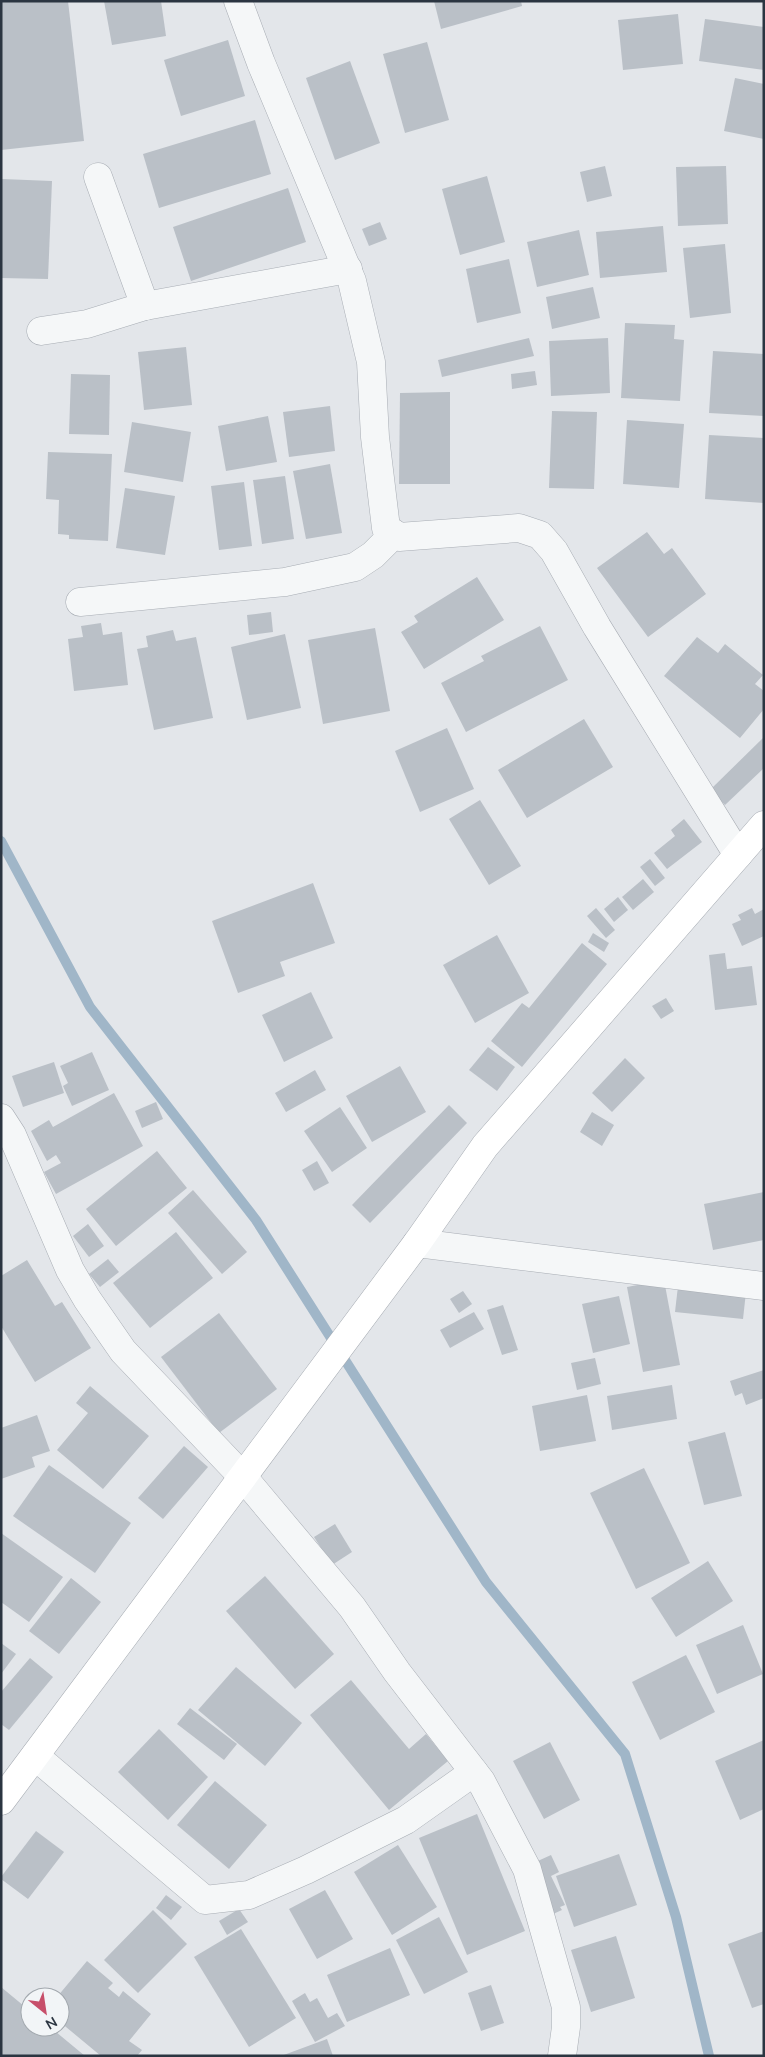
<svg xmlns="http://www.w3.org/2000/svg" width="765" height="2057" viewBox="0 0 765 2057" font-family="Mulish,sans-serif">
<rect width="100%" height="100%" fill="#e3e6ea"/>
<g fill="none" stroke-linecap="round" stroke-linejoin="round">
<path stroke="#a0b6c8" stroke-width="10" d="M1,841L90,1007L256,1220L486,1582L625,1754L676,1917L709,2056"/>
</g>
<g fill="#bac0c7">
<path d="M1,1H68L84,141L1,150Z"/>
<path d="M104,1H161L166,36L112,45Z"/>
<path d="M434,1H521L522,6L441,29Z"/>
<path d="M678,14L683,64L623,70L618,20Z"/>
<path d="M705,19L764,27V70L699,61Z"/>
<path d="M228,40L245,96L181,116L164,60Z"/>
<path d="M427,42L449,120L405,133L383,54Z"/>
<path d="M350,61L380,143L335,160L306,78Z"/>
<path d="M735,78L764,84V139L724,131Z"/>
<path d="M255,120L271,174L159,208L143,154Z"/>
<path d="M605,166L612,196L587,202L580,172Z"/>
<path d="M726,166L728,224L678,226L676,167Z"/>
<path d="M487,176L505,242L460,255L442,189Z"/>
<path d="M2,179L52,181L48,279L1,278Z"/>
<path d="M288,188L306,242L191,281L173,227Z"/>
<path d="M380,222L387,239L369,246L362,229Z"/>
<path d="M663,226L667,272L600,278L596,232Z"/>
<path d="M579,230L589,275L537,287L527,242Z"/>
<path d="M725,244L731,313L690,318L683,248Z"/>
<path d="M509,259L521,313L477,323L466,269Z"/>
<path d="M593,287L600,318L552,329L546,297Z"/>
<path d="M625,323L675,325L674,339L684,340L680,401L621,398Z"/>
<path d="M529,338L534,356L442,377L438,360Z"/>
<path d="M608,338L610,393L551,396L549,341Z"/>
<path d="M186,347L192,405L144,410L138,352Z"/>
<path d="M713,351L764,354V416L709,413Z"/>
<path d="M535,371L537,385L512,389L511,374Z"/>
<path d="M71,374L110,375L109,435L69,434Z"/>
<path d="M450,392V484H399L400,393Z"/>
<path d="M330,406L335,451L289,457L283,412Z"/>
<path d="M552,411L597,412L594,489L549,488Z"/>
<path d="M268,416L277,462L226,471L218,426Z"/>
<path d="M627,420L684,424L679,488L623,484Z"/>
<path d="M132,422L191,432L183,482L124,472Z"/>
<path d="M709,435L764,438V503L705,499Z"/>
<path d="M48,452L112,454L108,541L69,539V535L58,534L59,500L46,499Z"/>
<path d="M330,464L342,533L306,539L293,471Z"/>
<path d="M285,476L294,539L262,544L253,480Z"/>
<path d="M244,482L252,546L219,550L211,486Z"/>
<path d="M125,488L175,496L165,555L116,548Z"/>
<path d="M647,532L664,554L672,548L706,594L648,637L597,568Z"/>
<path d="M477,577L504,620L424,669L401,632L418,622L414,616Z"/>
<path d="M271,612L273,632L249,635L247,615Z"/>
<path d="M101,623L103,635L122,632L128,685L74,691L68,639L83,637L81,626Z"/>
<path d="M540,626L568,680L466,732L441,683L484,661L481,656Z"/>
<path d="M375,628L390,711L323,724L308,640Z"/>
<path d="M173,630L176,641L196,637L213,718L154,730L137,649L148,647L146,636Z"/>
<path d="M285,634L301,708L247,720L231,647Z"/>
<path d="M697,637L718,653L725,644L763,675L755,684L764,691V709L740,738L664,676Z"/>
<path d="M584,719L613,767L527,818L498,770Z"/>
<path d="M447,728L474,789L420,812L395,751Z"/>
<path d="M764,737V768L725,805L710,790Z"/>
<path d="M480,800L521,866L489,885L449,819Z"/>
<path d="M684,819L702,842L667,869L654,853L675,836L671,830Z"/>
<path d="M650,859L665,878L655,886L640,867Z"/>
<path d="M643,879L654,892L633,910L622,897Z"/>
<path d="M313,883L335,943L280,962L285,976L238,993L212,921Z"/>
<path d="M618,897L628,910L614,922L604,909Z"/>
<path d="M596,908L615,930L606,938L587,916Z"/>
<path d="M752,908L755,914L764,909V936L742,946L732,924L741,920L738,915Z"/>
<path d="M593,933L609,943L604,952L588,942Z"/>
<path d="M497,935L529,993L475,1023L443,965Z"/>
<path d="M582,943L607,964L522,1067L491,1041L522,1003L529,1008Z"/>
<path d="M725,953L727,969L752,966L757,1005L715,1010L709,955Z"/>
<path d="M311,992L333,1038L284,1062L262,1015Z"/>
<path d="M666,998L674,1011L661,1019L652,1006Z"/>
<path d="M488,1047L515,1067L497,1091L469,1070Z"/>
<path d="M92,1052L109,1090L72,1106L63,1086L68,1083L60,1066Z"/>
<path d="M625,1058L645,1078L612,1112L592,1093Z"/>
<path d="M54,1062L64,1093L23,1107L12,1076Z"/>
<path d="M400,1066L426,1112L372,1142L346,1096Z"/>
<path d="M315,1070L326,1090L286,1112L275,1093Z"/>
<path d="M114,1093L143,1146L56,1194L44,1172L61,1163L56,1155L47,1161L31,1131L49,1120L53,1127Z"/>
<path d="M156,1102L163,1119L142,1128L135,1111Z"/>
<path d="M449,1105L467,1123L370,1223L352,1205Z"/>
<path d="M340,1107L367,1148L332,1172L304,1131Z"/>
<path d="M592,1112L614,1125L602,1146L580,1132Z"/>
<path d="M157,1151L187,1188L116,1246L86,1209Z"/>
<path d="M317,1161L329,1183L314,1191L302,1170Z"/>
<path d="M193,1190L247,1252L222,1274L168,1213Z"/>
<path d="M764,1192V1240L713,1250L704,1204Z"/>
<path d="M88,1224L104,1246L89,1257L73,1236Z"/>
<path d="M176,1232L213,1278L150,1328L113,1283Z"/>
<path d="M108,1259L119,1272L100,1287L89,1274Z"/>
<path d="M27,1260L55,1306L62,1302L91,1348L35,1382L1,1326V1276Z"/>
<path d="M664,1280L680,1365L643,1372L627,1287Z"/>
<path d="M678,1286L746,1292L743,1319L675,1312Z"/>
<path d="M463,1291L472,1304L459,1313L450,1299Z"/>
<path d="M619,1296L630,1344L593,1353L582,1304Z"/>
<path d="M503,1305L518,1350L502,1355L487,1310Z"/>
<path d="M474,1312L484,1329L450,1348L440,1330Z"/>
<path d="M219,1313L277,1389L219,1433L161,1357Z"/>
<path d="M595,1358L601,1384L577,1390L571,1363Z"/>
<path d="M764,1370V1398L746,1405L742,1393L735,1396L730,1381Z"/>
<path d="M672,1385L677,1419L612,1430L607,1396Z"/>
<path d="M90,1386L149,1436L103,1489L57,1450L88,1413L76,1403Z"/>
<path d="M587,1395L596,1441L540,1451L532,1406Z"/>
<path d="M37,1415L50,1451L32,1457L35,1467L1,1479V1428Z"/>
<path d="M725,1432L742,1496L704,1505L688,1442Z"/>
<path d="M184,1446L208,1467L163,1519L138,1498Z"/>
<path d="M49,1465L131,1523L95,1573L13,1516Z"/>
<path d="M644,1468L690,1563L636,1589L590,1493Z"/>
<path d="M335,1524L352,1552L332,1565L314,1537Z"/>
<path d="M1,1533L63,1577L29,1622L1,1602Z"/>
<path d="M708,1561L733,1601L676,1637L651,1598Z"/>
<path d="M265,1576L334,1654L295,1689L226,1611Z"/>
<path d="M71,1578L101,1602L59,1654L29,1631Z"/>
<path d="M743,1625L763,1674L717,1694L696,1645Z"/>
<path d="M1,1643L16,1654L1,1674Z"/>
<path d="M686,1655L715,1712L660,1740L632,1682Z"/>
<path d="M30,1658L53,1677L9,1730L1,1724V1692Z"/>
<path d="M236,1667L302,1723L265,1766L198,1710Z"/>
<path d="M351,1680L409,1749L426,1734L448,1761L389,1810L310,1715Z"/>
<path d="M190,1708L237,1744L224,1760L177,1724Z"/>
<path d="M159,1729L208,1777L168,1820L118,1772Z"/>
<path d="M764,1740V1809L740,1820L715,1761Z"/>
<path d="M550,1742L580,1800L544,1819L513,1761Z"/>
<path d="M215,1781L267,1825L229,1869L177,1825Z"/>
<path d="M477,1814L525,1931L467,1955L419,1838Z"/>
<path d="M36,1831L64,1852L28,1899L1,1879V1877Z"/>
<path d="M398,1845L437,1907L392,1935L354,1872Z"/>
<path d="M619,1854L637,1905L574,1927L556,1876Z"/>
<path d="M551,1855L559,1872L551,1876L565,1905L560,1907L562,1910L553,1914L529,1865Z"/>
<path d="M325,1890L353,1939L317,1959L289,1909Z"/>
<path d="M166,1895L182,1907L171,1920L156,1908Z"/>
<path d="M239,1909L248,1922L227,1935L219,1921Z"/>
<path d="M153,1910L187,1944L138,1993L104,1960Z"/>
<path d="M439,1917L468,1972L424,1994L396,1940Z"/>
<path d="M241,1929L296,2018L249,2047L194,1957Z"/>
<path d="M764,1931V2004L752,2008L728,1944Z"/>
<path d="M616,1936L635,1998L591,2012L571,1950Z"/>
<path d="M390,1948L410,1995L347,2022L327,1975Z"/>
<path d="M87,1961L113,1983L108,1988L119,1997L123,1991L151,2014L129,2041L142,2050L137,2056H101L60,2022V1997H57Z"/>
<path d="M491,1985L504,2023L481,2031L468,1993Z"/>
<path d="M1,1987L30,2011V2027H50L85,2056H1Z"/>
<path d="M305,1993L310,2002L317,1998L328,2018L337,2013L345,2026L315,2042L292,2001Z"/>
<path d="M327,2039L333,2056H281Z"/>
</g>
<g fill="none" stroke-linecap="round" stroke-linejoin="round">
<defs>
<g id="street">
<path d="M238,1L261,63L352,281L371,362L375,437L386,528L399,537L519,528L540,535L554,551L597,627L738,855"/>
<path d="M98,177L145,306"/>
<path d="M41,331L87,324L145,306L348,269"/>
<path d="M80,602L285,582L355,567L373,555L394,534"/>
<path d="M1,1118L12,1135L70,1270L87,1299L123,1351L243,1477L352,1607L397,1672L481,1781L527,1869L566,2007V2027L562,2056"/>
<path d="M417,1243L764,1286"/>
<path d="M35,1756L205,1900L249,1895L306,1870L406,1820L474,1772"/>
</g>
<path id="secondary" d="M1,1801L417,1243L485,1146L764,825"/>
</defs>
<use href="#street" stroke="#a8adb4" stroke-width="29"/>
<use href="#secondary" stroke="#a8adb4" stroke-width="29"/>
<use href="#street" stroke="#f5f7f8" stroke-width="28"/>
<use href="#secondary" stroke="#fff" stroke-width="28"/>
</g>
<rect width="765" height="2057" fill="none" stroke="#2b3541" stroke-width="5"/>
<g transform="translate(45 2012) rotate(150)"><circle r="24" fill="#f2f5f7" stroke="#a2a8ae"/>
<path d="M0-4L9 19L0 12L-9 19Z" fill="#c74f6a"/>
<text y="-8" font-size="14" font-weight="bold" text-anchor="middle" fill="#2b3541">N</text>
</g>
</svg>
